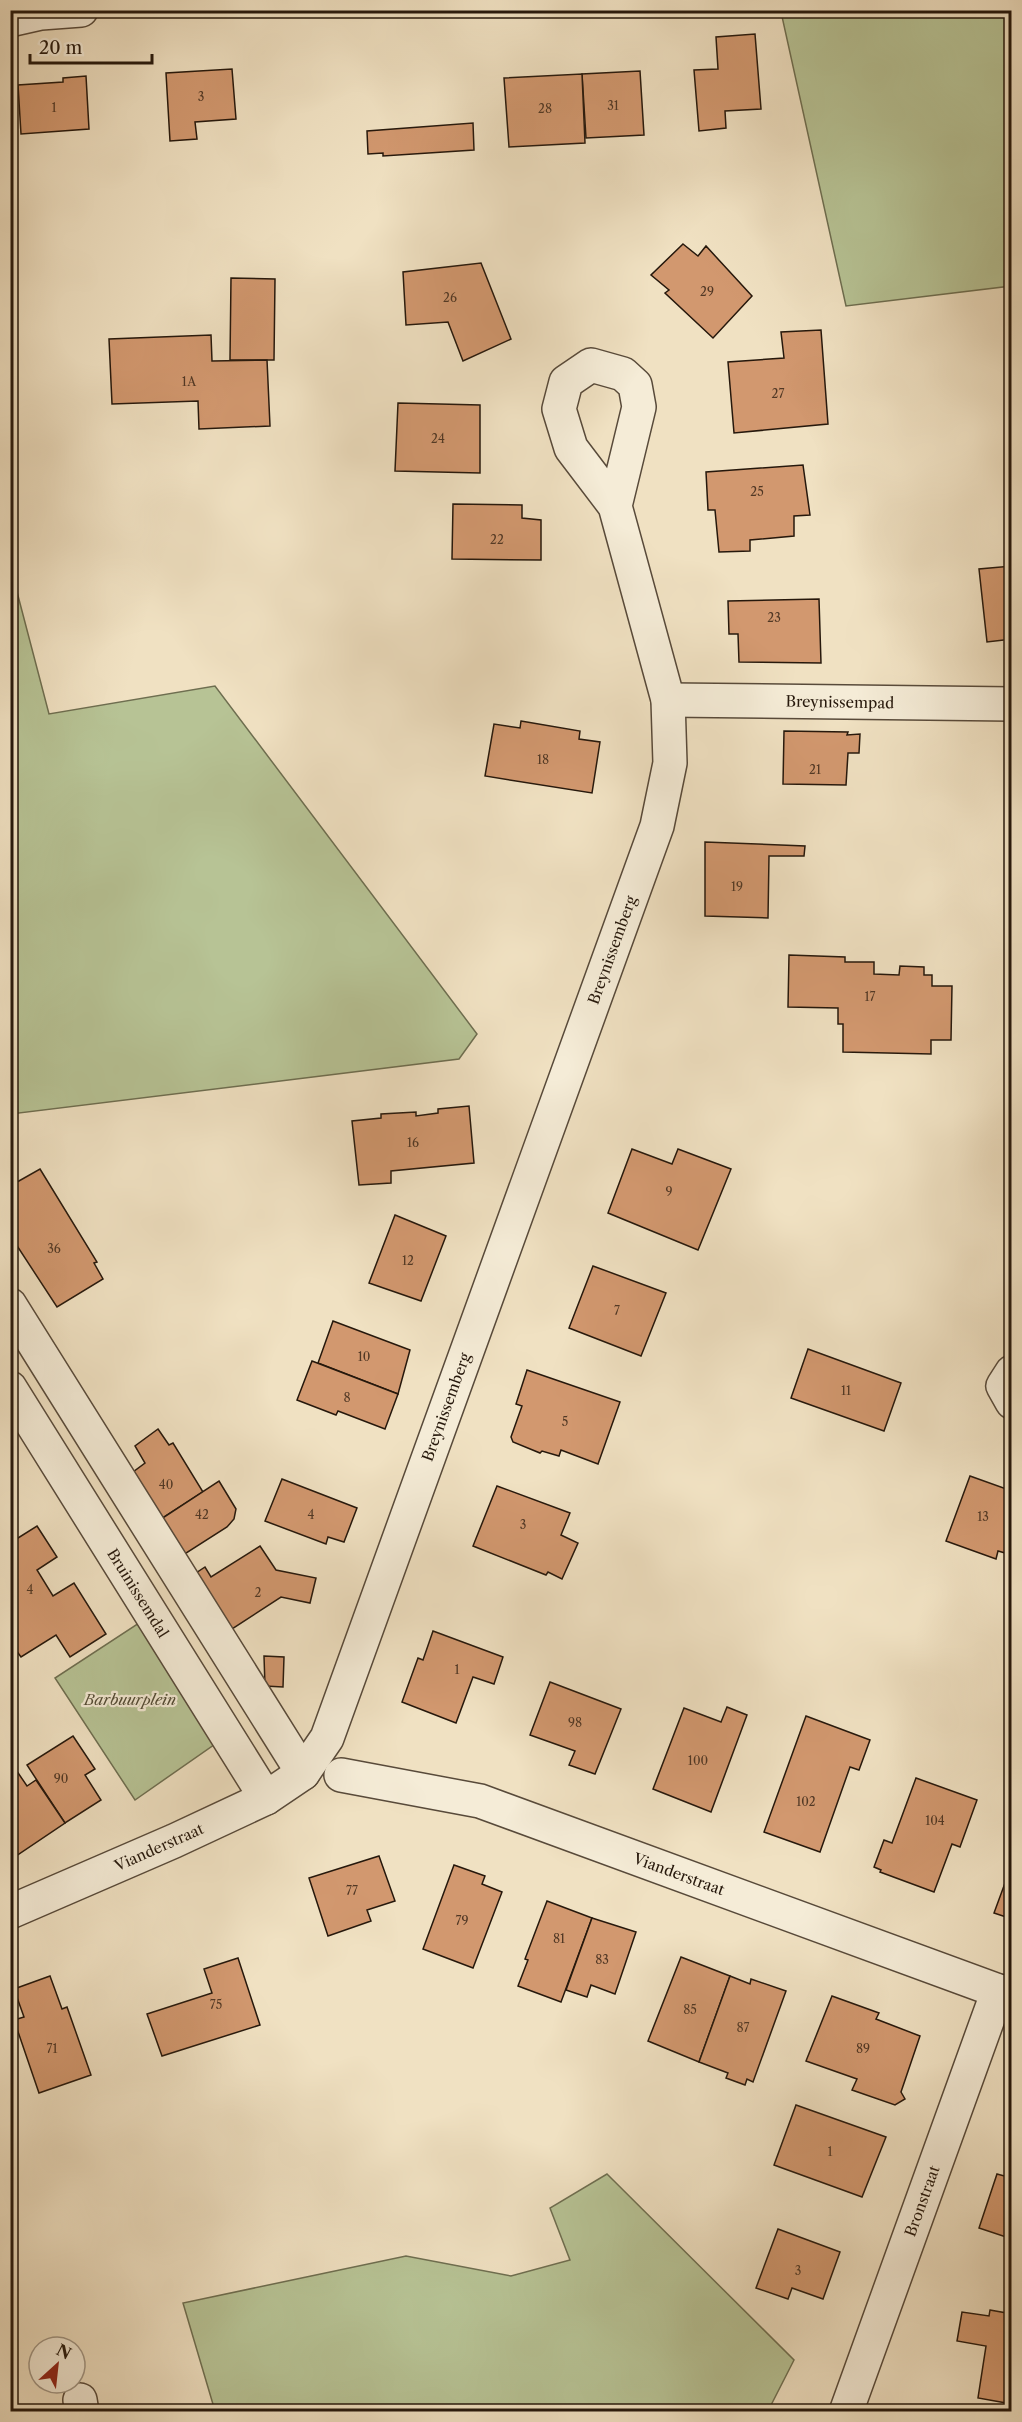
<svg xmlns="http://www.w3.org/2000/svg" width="1022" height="2422" viewBox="0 0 1022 2422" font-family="'Libre Caslon Text',serif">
<rect width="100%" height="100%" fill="#f0e1c2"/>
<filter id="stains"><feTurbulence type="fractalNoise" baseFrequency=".00333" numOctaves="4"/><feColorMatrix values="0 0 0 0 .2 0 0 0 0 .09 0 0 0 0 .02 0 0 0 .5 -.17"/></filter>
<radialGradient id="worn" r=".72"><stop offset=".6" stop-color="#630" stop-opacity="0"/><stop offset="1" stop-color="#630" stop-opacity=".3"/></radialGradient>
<g fill="#b7c395" stroke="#6e6e50" stroke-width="1.5">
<path d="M798,11H1011V286L846,306L781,12Z"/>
<path d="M11,569L49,714L215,686L477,1034L459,1059L11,1114Z"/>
<path d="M142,1621L218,1742L135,1800L55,1678Z"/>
<path d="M607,2174L794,2360L768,2411H215L183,2303L406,2256L511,2276L570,2260L550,2208Z"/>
</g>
<g fill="#d2986f" stroke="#26180c" stroke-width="1.5">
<path d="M755,34L761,109L725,111L726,128L699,131L694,70L718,69L716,37Z"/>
<path d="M232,69L236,119L195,122L197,139L170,141L166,73Z"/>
<path d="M640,71L644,135L586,138L582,74Z"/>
<path d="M582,74L585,143L509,147L504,78Z"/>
<path d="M86,76L89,129L21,134L18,85L63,82V78Z"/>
<path d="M473,123L474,150L383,156V153L368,154L367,131Z"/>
<path d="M683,244L698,256L706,246L752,296L713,338L665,293L669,290L651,275Z"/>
<path d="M481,263L511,339L463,361L448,322L406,325L403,272Z"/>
<path d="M231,278L275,279L274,360H230Z"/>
<path d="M821,330L828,424L734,433L728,362L784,358L781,332Z"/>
<path d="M211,335L212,361L267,360L270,426L199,429L198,401L112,404L109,339Z"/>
<path d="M398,403L480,405V473L395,471Z"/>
<path d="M803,465L810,515L794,516V536L750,540V551L719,552L715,510H708L706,472Z"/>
<path d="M453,504L522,505V518L541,520V560L452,559Z"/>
<path d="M1012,566V639L987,642L979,569Z"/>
<path d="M819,599L821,663L739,662L738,634H729L728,601Z"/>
<path d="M521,721L580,731L579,739L600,742L592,793L485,776L494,724L520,728Z"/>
<path d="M784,731L848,732L847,735L860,734L859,753H848L846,785L783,784Z"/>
<path d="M705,842L805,846L804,856H769L768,918L705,916Z"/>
<path d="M789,955L845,957V962H874V974L899,975L900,966L924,967V975H932V986H952L951,1040H931V1054L843,1052V1024H838V1008L788,1007Z"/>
<path d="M469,1106L474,1163L391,1171V1183L359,1185L352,1121L381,1118V1114L416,1112V1116L438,1113V1109Z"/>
<path d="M632,1149L672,1164L678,1149L731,1169L698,1250L608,1213Z"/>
<path d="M40,1169L97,1262L94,1263L103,1279L57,1307L10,1235V1186Z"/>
<path d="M395,1215L446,1236L421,1301L369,1283Z"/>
<path d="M593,1266L666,1293L641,1356L569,1328Z"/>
<path d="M333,1321L410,1350L398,1394L318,1363Z"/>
<path d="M808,1349L901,1383L884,1431L791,1398Z"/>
<path d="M312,1361L398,1394L385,1429L338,1411L336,1415L297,1400Z"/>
<path d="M527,1370L620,1402L598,1464L561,1450L559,1456L542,1451L540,1453L513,1442L511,1437L522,1406L516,1404Z"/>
<path d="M158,1429L169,1445L173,1443L203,1492L158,1521L129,1475L145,1463L135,1446Z"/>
<path d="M970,1476L1012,1491V1555L998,1551L996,1559L946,1541Z"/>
<path d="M282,1479L357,1508L344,1542L328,1537L326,1544L265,1521Z"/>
<path d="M219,1481L236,1509L234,1519L227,1527L180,1557L158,1521Z"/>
<path d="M497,1486L570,1513L561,1535L578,1543L562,1579L548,1572L546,1575L473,1546Z"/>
<path d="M37,1526L57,1557L37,1570L53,1596L74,1583L106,1634L70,1657L56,1635L21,1657L10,1642V1543Z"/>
<path d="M260,1546L276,1570L316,1578L310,1603L281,1597L229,1631L196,1573L205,1567L211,1577Z"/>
<path d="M433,1631L503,1657L494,1684L473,1677L456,1723L402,1702L418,1658L423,1660Z"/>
<path d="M264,1656L284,1657L283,1687L265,1686Z"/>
<path d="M550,1682L621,1709L595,1774L569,1765L575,1751L530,1735Z"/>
<path d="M727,1707L747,1715L711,1812L653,1789L684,1708L721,1722Z"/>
<path d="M806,1716L870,1740L859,1770L850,1767L820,1852L764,1832Z"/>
<path d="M73,1736L95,1769L85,1775L101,1800L65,1823L27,1765Z"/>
<path d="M10,1761L27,1786L36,1780L65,1823L10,1860Z"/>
<path d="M916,1778L977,1800L960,1847L952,1844L934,1892L880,1872L881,1870L874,1867L884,1840L892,1843Z"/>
<path d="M379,1856L395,1901L367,1910L371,1921L328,1936L309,1878Z"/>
<path d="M1012,1864V1919L994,1913Z"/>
<path d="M454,1865L485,1876L482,1884L502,1892L473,1968L423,1949Z"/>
<path d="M547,1901L592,1918L561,2002L518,1986L528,1960L525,1959Z"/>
<path d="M592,1918L636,1932L615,1994L591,1985L587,1997L566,1990Z"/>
<path d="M681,1957L730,1976L699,2062L648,2041Z"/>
<path d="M238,1958L260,2025L162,2056L147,2014L212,1993L204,1969Z"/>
<path d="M50,1976L62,2009L67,2007L91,2075L39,2093L14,2020L24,2017L14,1989Z"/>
<path d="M730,1976L750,1984L751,1979L786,1991L753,2082L747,2079L745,2085L726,2078L728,2073L699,2062Z"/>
<path d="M832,1996L879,2013L876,2019L920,2036L901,2092L905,2099L895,2105L852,2090L857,2079L806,2061Z"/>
<path d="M796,2105L886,2137L862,2197L774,2165Z"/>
<path d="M997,2174L1012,2178V2239L979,2228Z"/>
<path d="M778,2229L840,2252L823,2299L792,2288L788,2299L756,2288Z"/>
<path d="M990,2310L1012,2314V2404L978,2398L986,2346L957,2341L962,2312L989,2316Z"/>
</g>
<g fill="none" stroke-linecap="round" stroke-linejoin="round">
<defs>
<g id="minor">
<path d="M10,20L41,13L81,10"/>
<path d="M668,700L1012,704"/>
<path d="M10,1305L303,1773"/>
<path d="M1012,1372L1003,1386L1012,1402"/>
<path d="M10,1388L266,1798"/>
<path d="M341,1775L480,1801L1012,1996"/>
<path d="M10,1912L174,1841L266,1798L303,1773L327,1738L657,826L670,763L668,700L615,506L571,448L559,409L566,382L591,365L623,374L635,385L639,407L615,506"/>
<path d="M80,2400L82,2412"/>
<path d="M846,2412L998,1991"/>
</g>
</defs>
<use href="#minor" stroke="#584a3a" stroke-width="36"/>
<use href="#minor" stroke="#f5ecd7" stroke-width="33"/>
</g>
<g text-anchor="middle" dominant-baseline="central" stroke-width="4.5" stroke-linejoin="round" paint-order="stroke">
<g font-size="12" fill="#513825">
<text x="201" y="96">3</text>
<text x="613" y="105">31</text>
<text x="54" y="107">1</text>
<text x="545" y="108">28</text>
<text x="707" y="291">29</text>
<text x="450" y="297">26</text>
<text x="189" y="381">1A</text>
<text x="778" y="393">27</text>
<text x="438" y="438">24</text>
<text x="757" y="491">25</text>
<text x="497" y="539">22</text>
<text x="774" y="617">23</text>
<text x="543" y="759">18</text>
<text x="815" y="769">21</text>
<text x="737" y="886">19</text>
<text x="870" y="996">17</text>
<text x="413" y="1142">16</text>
<text x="669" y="1191">9</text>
<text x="54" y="1248">36</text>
<text x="408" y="1260">12</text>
<text x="617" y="1310">7</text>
<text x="364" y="1356">10</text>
<text x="846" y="1390">11</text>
<text x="347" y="1397">8</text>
<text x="565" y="1421">5</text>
<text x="166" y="1484">40</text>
<text x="202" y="1514">42</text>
<text x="311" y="1514">4</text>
<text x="983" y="1516">13</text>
<text x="523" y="1524">3</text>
<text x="30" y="1589">4</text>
<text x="258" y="1592">2</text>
<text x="457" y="1669">1</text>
<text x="575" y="1722">98</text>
<text x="698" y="1760">100</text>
<text x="61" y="1778">90</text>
<text x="806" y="1801">102</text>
<text x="935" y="1820">104</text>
<text x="352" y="1890">77</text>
<text x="462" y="1920">79</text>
<text x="559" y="1938">81</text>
<text x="602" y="1959">83</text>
<text x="216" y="2004">75</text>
<text x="690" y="2009">85</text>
<text x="743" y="2027">87</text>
<text x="52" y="2048">71</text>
<text x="863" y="2048">89</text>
<text x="830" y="2151">1</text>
<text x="798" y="2270">3</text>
</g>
<g font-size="15" fill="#26180c" stroke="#f5ecd7">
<text transform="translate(840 702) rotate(1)">Breynissempad</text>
<text transform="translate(612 950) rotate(-70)">Breynissemberg</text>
<text transform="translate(446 1407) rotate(-70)">Breynissemberg</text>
<text transform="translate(138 1593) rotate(58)">Bruinissemdal</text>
<text transform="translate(159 1847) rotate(-24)">Vianderstraat</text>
<text transform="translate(679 1874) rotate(20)">Vianderstraat</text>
<text transform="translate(922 2201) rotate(-70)">Bronstraat</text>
</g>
<g font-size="15" font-style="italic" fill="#524b35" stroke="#f5ecd7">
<text x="130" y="1699">Barbuurplein</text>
</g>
</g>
<rect width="1022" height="2422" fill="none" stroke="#f0e1c2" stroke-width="36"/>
<rect x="12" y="12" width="998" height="2398" fill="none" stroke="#26180c" stroke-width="3"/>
<rect x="18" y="18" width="986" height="2386" fill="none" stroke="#26180c" stroke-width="1.5"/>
<g transform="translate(57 2365) rotate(27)"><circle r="28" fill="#f5ecd7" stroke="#a29786" stroke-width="1.5"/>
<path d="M0-4.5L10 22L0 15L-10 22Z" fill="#8f2418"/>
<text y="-9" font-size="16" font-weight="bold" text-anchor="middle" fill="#26180c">N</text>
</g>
<path d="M30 54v9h122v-9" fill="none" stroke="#26180c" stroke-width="3"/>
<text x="39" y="54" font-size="18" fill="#26180c" stroke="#f5ecd7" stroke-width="4.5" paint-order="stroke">20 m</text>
<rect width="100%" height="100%" filter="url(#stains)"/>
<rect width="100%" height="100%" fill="url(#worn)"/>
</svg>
